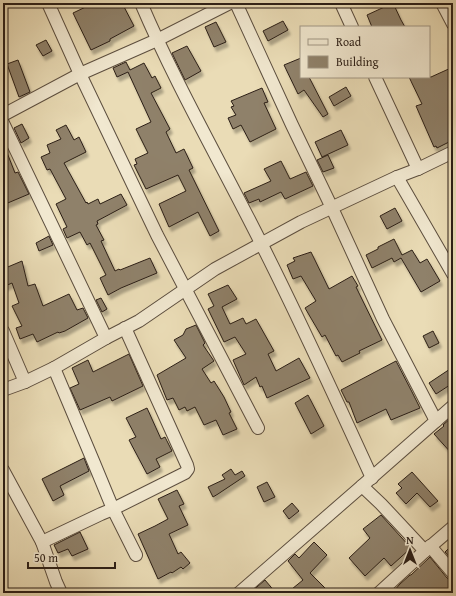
<svg xmlns="http://www.w3.org/2000/svg" width="456" height="596" viewBox="0 0 456 596" font-family="'Gentium Book Plus',serif">
<defs>
<filter id="shadow"><feDropShadow dx="2.5" dy="4.5" stdDeviation="1" flood-color="#0004"/></filter>
</defs>
<rect width="100%" height="100%" fill="#eadcb6"/>
<filter id="stains"><feTurbulence type="fractalNoise" baseFrequency=".005" numOctaves="4"/><feColorMatrix values="0 0 0 0 .2 0 0 0 0 .09 0 0 0 0 .02 0 0 0 .5 -.17"/></filter>
<radialGradient id="worn" r=".72"><stop offset=".6" stop-color="#630" stop-opacity="0"/><stop offset="1" stop-color="#630" stop-opacity=".3"/></radialGradient>
<g fill="#8f816a" stroke="#2c1f17" filter="url(#shadow)">
<path d="M94,3H122L134,26L110,39V41L91,50L73,13Z"/>
<path d="M393,3L401,20L405,27H372L367,15Z"/>
<path d="M283,21L288,30L268,41L263,31Z"/>
<path d="M216,22L226,42L214,47L205,27Z"/>
<path d="M46,40L52,51L43,56L36,45Z"/>
<path d="M187,46L201,71L185,80L172,53Z"/>
<path d="M301,58V77H309L328,114L323,117L304,90L298,94L284,65Z"/>
<path d="M18,60L30,92L19,97L7,64Z"/>
<path d="M126,62L130,70L144,63L152,78L155,76L161,88L151,93L170,129L166,132L176,153L184,149L193,168L189,170L219,231L210,236L198,212L169,227L159,204L186,191L178,175L146,189L134,165L137,164L135,159L148,153L136,129L151,122L128,72L117,77L113,68Z"/>
<path d="M453,67V140L437,148L436,146L434,147L416,106L422,104L409,77H431Z"/>
<path d="M346,87L351,96L334,106L329,97Z"/>
<path d="M262,88L268,102L264,103L276,129L250,142L241,125L233,129L228,118L236,115L231,107L234,106L231,101Z"/>
<path d="M22,124L29,138L21,143L14,128Z"/>
<path d="M66,125L74,140L79,137L86,152L64,163L86,203L87,202L88,204L98,199L100,204L121,194L127,205L97,221L98,224L96,225L104,240L101,241L115,271L119,269L120,270L150,258L157,273L121,288L108,295L100,278L106,275L90,243L87,245L80,232L67,238L63,229L67,227L56,204L66,199L50,169L47,170L41,157L50,153L47,145L61,139L56,130Z"/>
<path d="M341,130L348,145L322,157L315,142Z"/>
<path d="M3,140L7,149L6,150L15,173L18,172L29,194L3,205Z"/>
<path d="M328,155L334,168L323,172L317,160Z"/>
<path d="M281,161L290,179L306,172L313,186L285,199L281,192L260,202L259,199L249,203L244,193L271,181L264,169Z"/>
<path d="M395,208L402,221L387,229L380,216Z"/>
<path d="M49,236L53,245L39,251L36,243Z"/>
<path d="M394,239L402,255L412,250L420,263L427,259L440,281L421,292L401,258L394,262L392,258L372,268L366,255L378,249V247Z"/>
<path d="M311,252L329,289L352,276L358,286L356,287L382,340L359,351L360,353L342,362L338,355L336,356L325,335L322,337L305,308L316,301L301,276L293,279L287,265L295,261L293,258Z"/>
<path d="M22,261L28,286L35,284L43,306L69,294L77,310L83,308L88,318L65,331L59,333L58,332L37,342L33,334L20,339L16,328L22,326L12,306L19,303L12,283L3,287V269Z"/>
<path d="M228,285L237,299L222,307L230,324L243,318L246,324L256,319L274,351L268,354L276,371L299,358L310,378L267,398L262,386L260,387L256,377L244,385L233,360L246,354L235,337L224,342L208,309L214,306L208,294Z"/>
<path d="M101,298L107,309L102,312L96,300Z"/>
<path d="M196,325L205,343L203,345L214,361L202,369L211,383L214,381L224,397L231,412L229,413L237,429L223,435L216,420L204,425L195,407L187,411L185,407L179,410L173,398L167,400L157,375L186,358L174,340L183,335L186,329Z"/>
<path d="M433,331L439,343L429,348L423,336Z"/>
<path d="M129,354L143,386L112,401L110,397L80,410L70,388L79,384L72,368L88,360L93,372Z"/>
<path d="M396,361L412,392L420,408L391,420L386,409L357,423L349,402H347L341,390Z"/>
<path d="M453,367V383L436,394L429,383Z"/>
<path d="M308,395L324,426L311,434L295,403Z"/>
<path d="M147,408L161,439L165,437L172,451L156,459L160,467L147,474L129,440L136,437L126,418Z"/>
<path d="M453,416V455L434,434L444,426L443,425Z"/>
<path d="M84,458L89,471L60,486L64,495L53,501L42,479Z"/>
<path d="M231,469L235,475L242,471L245,476L218,494L213,497L208,487L225,479L222,475Z"/>
<path d="M412,472L438,501L430,507L417,493L406,504L396,493L402,488L398,484Z"/>
<path d="M267,482L275,497L264,502L257,487Z"/>
<path d="M177,490L184,504L179,506L188,525L169,534L178,554L181,552L190,563L183,569L181,567L172,573L171,572L158,579L138,534L155,526L168,519L158,499Z"/>
<path d="M292,503L299,511L289,519L283,511Z"/>
<path d="M381,515L411,548L391,566L384,558L365,576L349,558L370,538L363,529Z"/>
<path d="M80,532L88,549L72,556L68,549L58,553L54,545Z"/>
<path d="M314,542L327,555L310,573L330,593H287L303,580L288,561L295,554L299,558Z"/>
<path d="M453,544V561L445,552Z"/>
<path d="M430,557L447,578L450,580H453V585L444,593H392L400,584L410,575H411Z"/>
<path d="M265,580L276,593H250Z"/>
</g>
<g fill="none" stroke-linecap="round" stroke-linejoin="round">
<defs>
<g id="minor">
<path d="M48,3L80,74L157,235L258,428"/>
<path d="M141,3C176,85 221,163 261,243C300,320 336,399 372,478"/>
<path d="M236,3L292,125L332,208L383,319L436,421"/>
<path d="M341,3L352,27"/>
<path d="M442,3L453,24"/>
<path d="M375,77L418,169"/>
<path d="M3,115L80,74L157,40L230,3"/>
<path d="M3,123L106,338"/>
<path d="M397,177L453,274"/>
<path d="M3,331L25,382"/>
<path d="M54,368L94,463L113,509L136,555"/>
<path d="M3,390L25,382L54,368L106,338L139,321L215,269L301,222L397,177L418,169L453,152"/>
<path d="M3,470L42,542L56,582L61,593"/>
<path d="M362,486L381,504L425,551"/>
<path d="M42,542L101,514L113,509L185,473L188,469L187,465L125,328"/>
<path d="M430,546L453,573"/>
<path d="M239,593L362,486L453,406"/>
<path d="M379,593L425,551L453,527"/>
</g>
</defs>
<use href="#minor" stroke="#5c4e3f" stroke-width="14"/>
<use href="#minor" stroke="#f1e8d0" stroke-width="12"/>
</g>
<rect width="456" height="596" fill="none" stroke="#eadcb6" stroke-width="16"/>
<rect x="4" y="4" width="448" height="588" fill="none" stroke="#2c1f17" stroke-width="2"/>
<rect x="8" y="8" width="440" height="580" fill="none" stroke="#2c1f17"/>
<rect x="300" y="26" width="130" height="52" fill="#f1e8d0" stroke="#a29886"/>
<rect x="308" y="39" width="20" height="6" fill="#f1e8d0" stroke="#a29886"/>
<text x="336" y="46" font-size="12" fill="#2c1f17">Road</text>
<rect x="308" y="56" width="20" height="12" fill="#8f816a" stroke="#a29886"/>
<text x="336" y="66" font-size="12" fill="#2c1f17">Building</text>
<g transform="translate(410 550)" stroke="#f1e8d0" stroke-width="3" paint-order="stroke">
<path d="M0-3L7 15L0 10L-7 15Z" fill="#2c1f17"/>
<text y="-6" font-size="11" font-weight="bold" text-anchor="middle" fill="#2c1f17">N</text>
</g>
<path d="M28 562v6h87v-6" fill="none" stroke="#2c1f17" stroke-width="2"/>
<text x="34" y="562" font-size="12" fill="#2c1f17" stroke="#f1e8d0" stroke-width="3" paint-order="stroke">50 m</text>
<rect width="100%" height="100%" filter="url(#stains)"/>
<rect width="100%" height="100%" fill="url(#worn)"/>
</svg>
